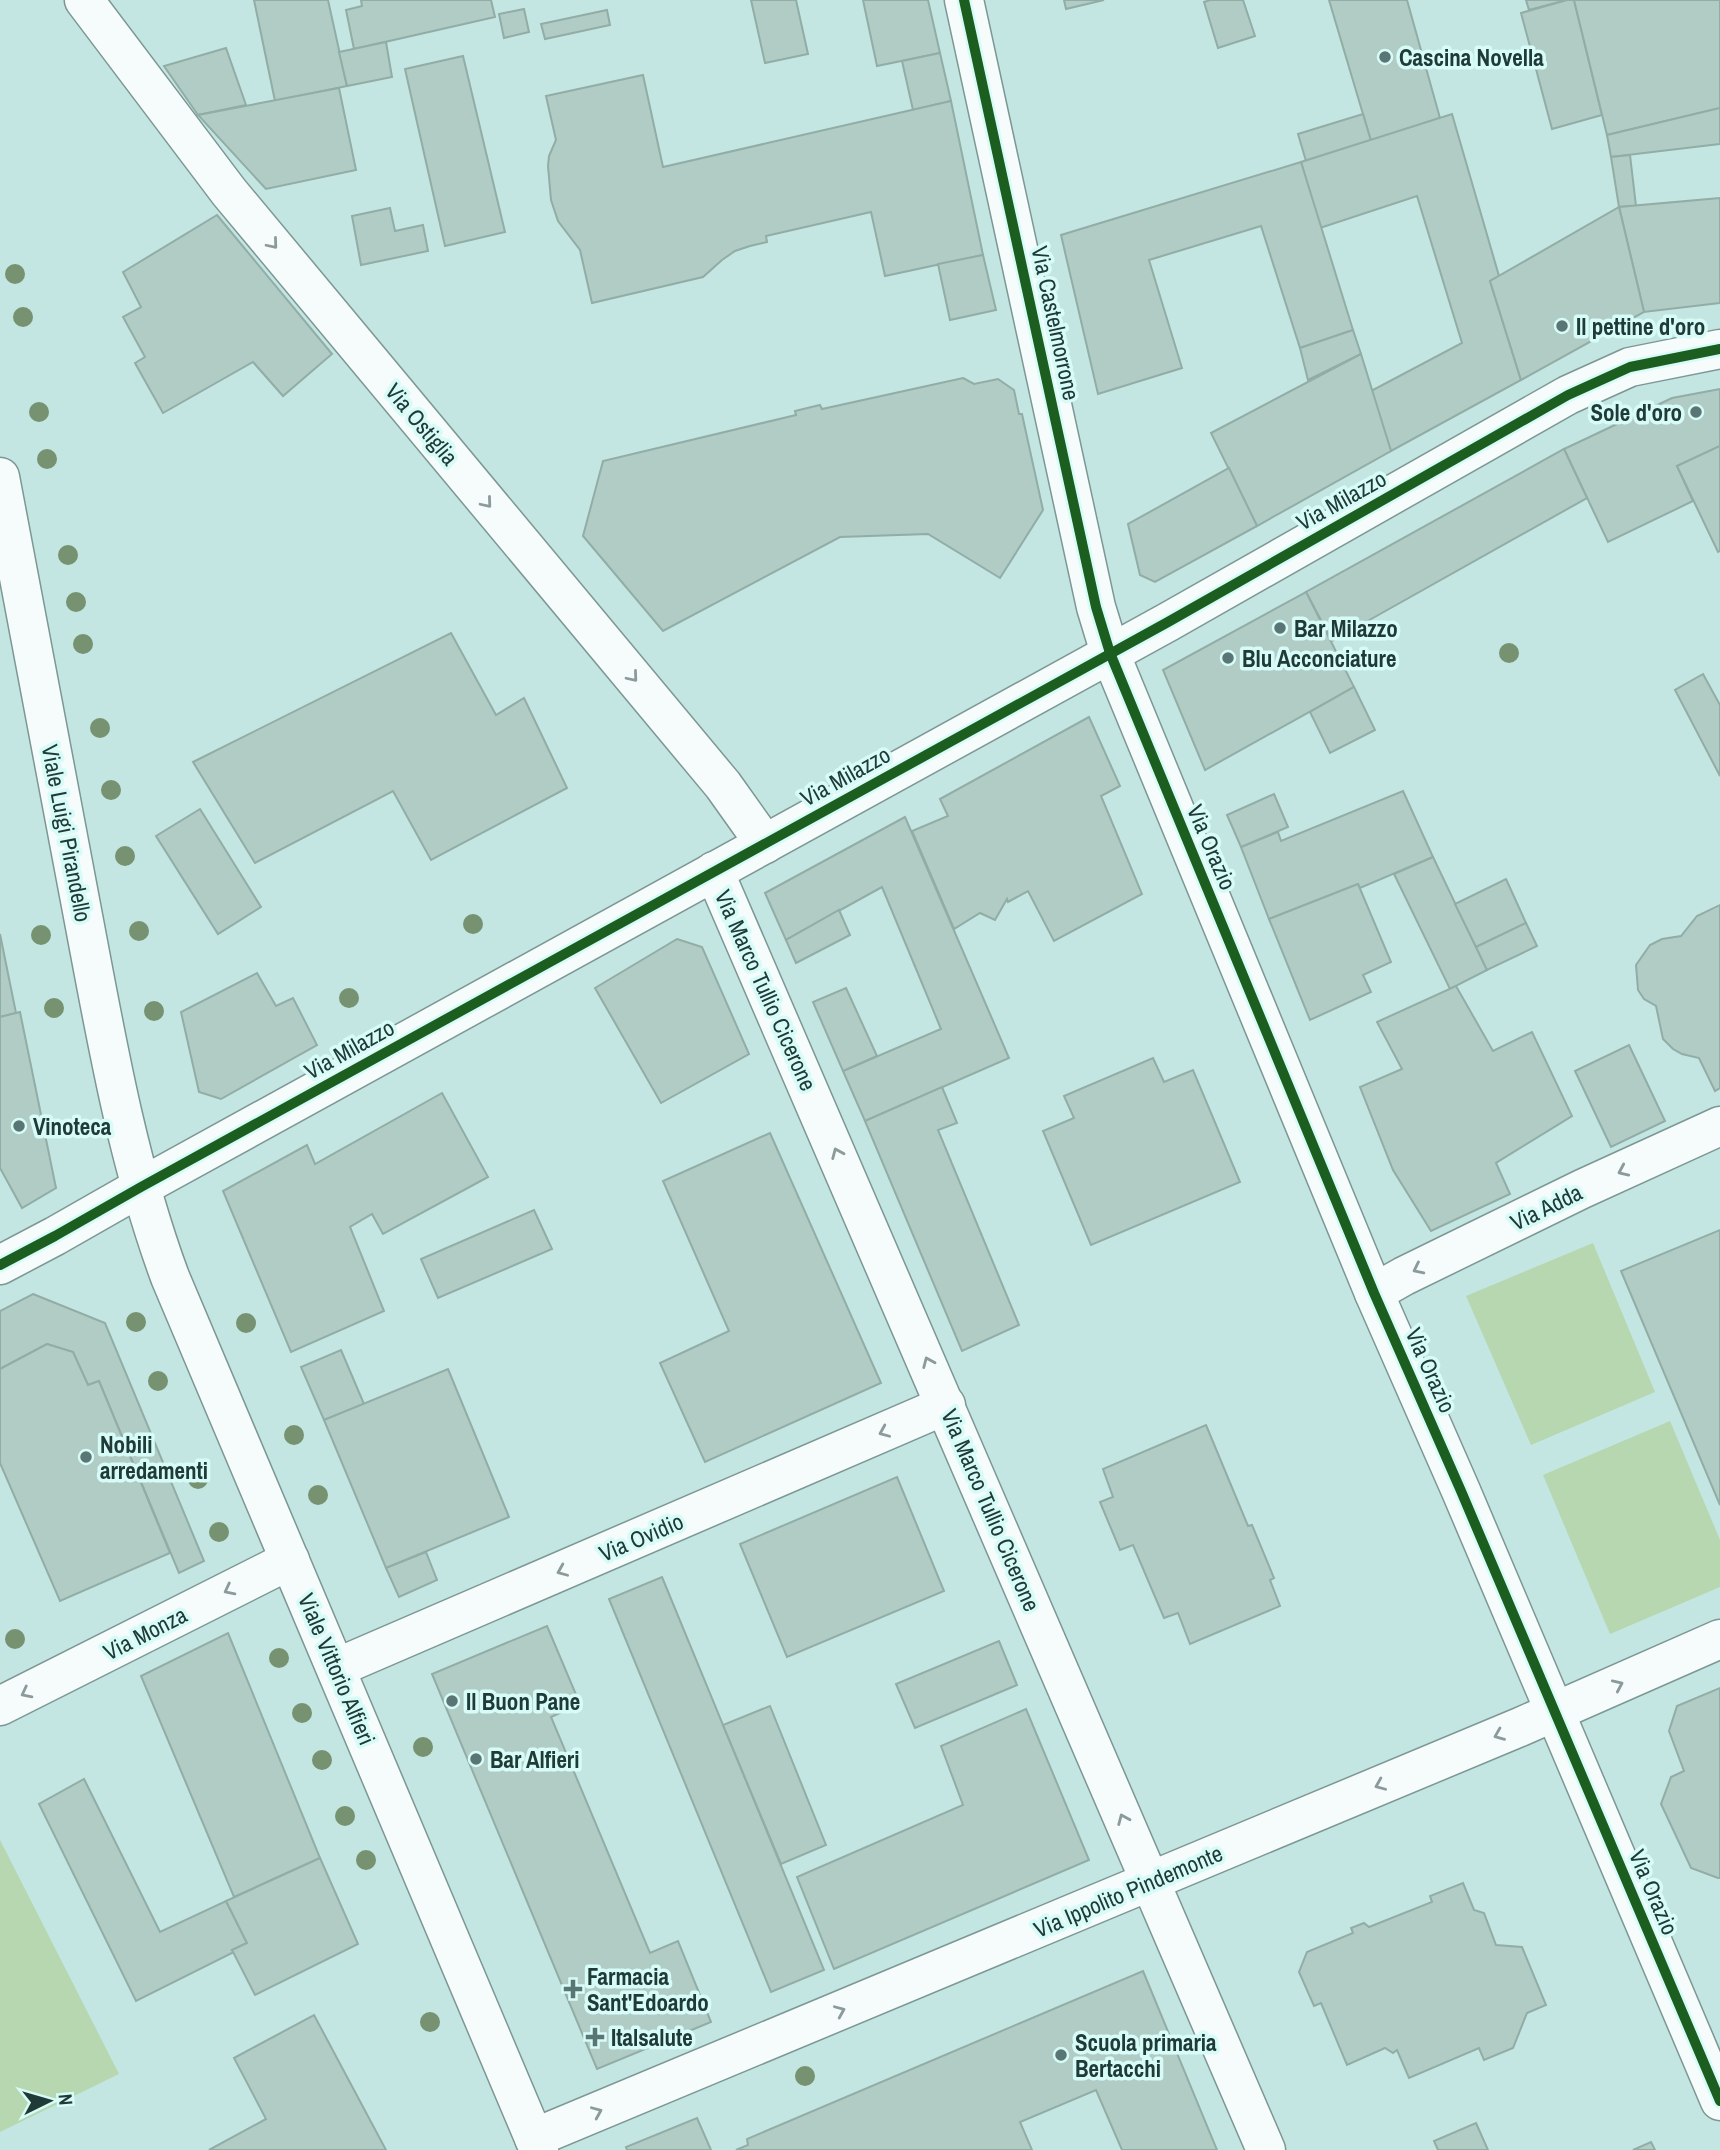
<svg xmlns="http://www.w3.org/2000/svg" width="1720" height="2150" viewBox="0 0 1720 2150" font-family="'Archivo Narrow',sans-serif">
<rect width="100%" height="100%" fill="#c3e6e2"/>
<g fill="#b6d7b0">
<path d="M1593,1243L1655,1392L1531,1445L1466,1296Z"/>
<path d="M1670,1421L1720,1540V1587L1610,1634L1543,1475Z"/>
<path d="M0,1840L119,2074L0,2132Z"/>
</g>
<g fill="#b1cbc5" stroke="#92aca6" stroke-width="2">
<path d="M254,0H328L347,86L275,101Z"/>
<path d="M361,0H491L495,17L354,49L346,10L362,6Z"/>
<path d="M751,0H796L808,54L765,63Z"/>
<path d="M863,0H928L940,53L877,66Z"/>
<path d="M1064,0H1104L1066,9Z"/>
<path d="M1210,0H1243L1255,36L1218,48L1204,2Z"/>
<path d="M1329,0H1407L1440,118L1371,141Z"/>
<path d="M1526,0H1567L1529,10Z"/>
<path d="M1567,0H1574L1602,115L1552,129L1521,13Z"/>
<path d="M1574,0H1720V108L1607,135Z"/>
<path d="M524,9L529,32L504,38L499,14Z"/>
<path d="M607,10L610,25L545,39L541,24Z"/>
<path d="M386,42L392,77L347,86L339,52Z"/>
<path d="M226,48L246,105L198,115L164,66Z"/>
<path d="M940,53L951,101L913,110L902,61Z"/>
<path d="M463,56L505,232L445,246L405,69Z"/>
<path d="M643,75L663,167L951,101L983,255L885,276L871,212L766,236L767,242L750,246L735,251L722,260L703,277L592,303L580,250L558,221L551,200L548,166L549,156L556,140L546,96Z"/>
<path d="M339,88L356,170L266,189L198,115Z"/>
<path d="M1720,108V144L1611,157L1607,135Z"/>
<path d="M1363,114L1371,141L1306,161L1298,134Z"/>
<path d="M1452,114L1499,276L1490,281L1521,380L1391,451L1371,391L1462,343L1417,196L1320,228L1301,162Z"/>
<path d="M1630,155L1636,206L1619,207L1611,157Z"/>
<path d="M1301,162L1353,330L1300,348L1261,226L1149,260L1182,368L1098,394L1061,235Z"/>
<path d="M1720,198V303L1644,312L1619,207Z"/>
<path d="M1619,207L1644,312L1521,380L1490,281Z"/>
<path d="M390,208L395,231L423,225L428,251L361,265L352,216Z"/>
<path d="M217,215L332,354L283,396L253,362L163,413L135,363L145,357L123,317L141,307L123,272Z"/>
<path d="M983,255L996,310L950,320L938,264Z"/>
<path d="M1353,330L1361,354L1308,380L1300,348Z"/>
<path d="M1361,354L1391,451L1257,526L1211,433Z"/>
<path d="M963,378L974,384L998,379L1014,390L1019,414H1022L1043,510L1000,578L928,534L840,537L663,631L583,536L603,461L796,415L795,411L820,405L822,409Z"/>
<path d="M1720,389V446L1677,466L1693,501L1608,542L1564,449L1672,398Z"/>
<path d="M1720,446V551L1718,552L1677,466Z"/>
<path d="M1564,449L1587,498L1332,641L1306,592Z"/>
<path d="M1229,468L1257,526L1155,582L1140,575L1128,524Z"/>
<path d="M1306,592L1354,687L1205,770L1163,670Z"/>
<path d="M451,633L496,715L524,698L567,788L431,860L393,791L255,863L193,762Z"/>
<path d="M1703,674L1720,705V776L1675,690Z"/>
<path d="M1354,687L1375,730L1330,753L1310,712Z"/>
<path d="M1089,717L1120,786L1101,796L1142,894L1054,941L1028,891L1008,902L1007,899L995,920L980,913L954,929L912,831L948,816L940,799Z"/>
<path d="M1403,791L1433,857L1360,888L1358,884L1269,919L1241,847L1278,832L1281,841Z"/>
<path d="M1274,794L1288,827L1241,847L1227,815Z"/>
<path d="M200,809L261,907L218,934L156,836Z"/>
<path d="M905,817L1009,1058L865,1121L843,1071L941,1029L882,887L786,940L765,893Z"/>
<path d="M1433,857L1487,970L1450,989L1394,874Z"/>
<path d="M1506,879L1526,923L1476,947L1455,904Z"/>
<path d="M1358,884L1391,962L1363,975L1371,992L1310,1020L1269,919Z"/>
<path d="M1720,905V1088L1715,1091L1699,1058L1682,1054L1673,1049L1663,1039L1656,1006L1644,999L1638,990L1636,965L1650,945L1662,939L1681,936L1697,916Z"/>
<path d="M839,910L850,935L796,963L786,940Z"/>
<path d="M1526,923L1537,946L1487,970L1476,947Z"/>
<path d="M0,934L16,1013L0,1017Z"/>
<path d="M677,939L702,947L749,1054L661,1103L595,988Z"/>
<path d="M257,973L276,1006L293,998L317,1045L221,1099L199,1092L181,1012Z"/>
<path d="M1456,986L1493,1051L1532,1032L1572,1116L1496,1163L1510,1194L1431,1231L1393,1170L1360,1087L1402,1069L1377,1022Z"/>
<path d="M846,988L877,1056L843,1071L813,1002Z"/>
<path d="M20,1012L56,1188L22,1208L0,1168V1017Z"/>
<path d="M1629,1045L1665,1121L1611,1147L1575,1071Z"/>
<path d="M1153,1058L1164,1082L1193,1070L1240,1182L1091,1245L1043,1131L1074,1118L1064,1096Z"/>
<path d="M942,1087L957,1123L938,1130L1019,1325L962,1351L865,1121Z"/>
<path d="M442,1093L488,1177L383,1234L372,1214L350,1227L384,1311L291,1352L223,1191L307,1145L315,1164Z"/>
<path d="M770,1133L881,1383L705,1462L660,1363L729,1331L663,1181Z"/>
<path d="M534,1210L552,1249L438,1298L421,1259Z"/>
<path d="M1720,1230V1505L1621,1271Z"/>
<path d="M33,1294L105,1323L204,1561L179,1573L99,1381L88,1385L73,1352L47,1344L0,1369V1311Z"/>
<path d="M47,1344L73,1352L88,1385L99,1381L170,1553L60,1601L0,1463V1369Z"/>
<path d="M341,1350L364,1404L324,1420L301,1367Z"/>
<path d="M448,1369L509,1517L386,1568L324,1420Z"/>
<path d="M1206,1425L1248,1526L1252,1525L1274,1578L1270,1580L1280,1606L1190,1644L1178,1613L1164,1618L1133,1545L1120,1550L1100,1502L1113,1497L1103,1469Z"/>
<path d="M897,1477L944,1591L787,1657L740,1544Z"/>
<path d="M426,1552L437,1580L399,1597L386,1568Z"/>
<path d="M662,1577L824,1970L771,1992L609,1599Z"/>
<path d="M547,1626L580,1704L551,1717L650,1953L678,1941L711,2022L597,2069L432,1674Z"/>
<path d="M228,1633L320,1858L234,1897L141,1676Z"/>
<path d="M999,1641L1017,1685L915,1728L896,1684Z"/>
<path d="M1720,1688V1878H1718L1691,1868L1661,1804L1671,1777L1684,1771L1669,1731L1677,1706Z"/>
<path d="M770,1706L826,1845L781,1864L723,1725Z"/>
<path d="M1026,1709L1089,1860L834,1969L797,1877L963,1805L941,1746Z"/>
<path d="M84,1779L160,1932L226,1901L247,1943L232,1950L234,1952L136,2001L39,1804Z"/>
<path d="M320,1858L358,1944L255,1995L232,1950L247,1943L226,1901Z"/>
<path d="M1463,1883L1474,1910L1484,1913L1496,1945L1522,1947L1546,2005L1527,2013L1513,2048L1484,2060L1479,2048L1409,2078L1397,2050L1393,2053L1385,2048L1347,2065L1321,2003L1314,2006L1299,1972L1307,1952L1353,1933L1351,1928L1364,1923L1369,1927L1432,1902L1430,1896Z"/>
<path d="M1143,1971L1217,2150H1122L1096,2090L1020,2122L1032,2150H736L748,2145L747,2139Z"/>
<path d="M314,2015L386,2150H209L266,2119L234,2058Z"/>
<path d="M697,2118L711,2150H627L626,2147Z"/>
<path d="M1476,2123L1488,2150H1438L1434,2141Z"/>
<path d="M1651,2142L1655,2150H1633Z"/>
</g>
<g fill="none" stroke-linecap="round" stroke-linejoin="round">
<defs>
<g id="minor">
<path d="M84,0L229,192L723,785L765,844"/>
<path d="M964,0L1096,607L1110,653L1374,1293L1461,1491L1720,2101"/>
<path d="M714,871L1266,2150"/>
<path d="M0,1265L55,1236L141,1187L1168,622L1568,395L1630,367L1720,349"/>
<path d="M1374,1293L1404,1276L1582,1189L1720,1126"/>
<path d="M336,1668L946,1405"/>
<path d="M0,1706L290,1560"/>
<path d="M534,2138L1520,1727L1720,1639"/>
</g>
<path id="secondary" d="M0,477C28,623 55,770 83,916C106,1037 127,1161 170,1277L539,2150"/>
</defs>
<use href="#minor" stroke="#7c9794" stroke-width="41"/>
<use href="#secondary" stroke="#7c9794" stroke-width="41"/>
<use href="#minor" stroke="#f6fbfb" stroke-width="38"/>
<use href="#secondary" stroke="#f6fbfb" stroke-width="38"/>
<defs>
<g id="cycleway">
<path d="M964,0L1096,607L1110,653L1374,1293L1461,1491L1720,2101"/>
<path d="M0,1265L55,1236L141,1187L1168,622L1568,395L1630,367L1720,349"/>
</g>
</defs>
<use href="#cycleway" stroke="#d7fcf8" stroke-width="15"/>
<use href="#cycleway" stroke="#1b5e20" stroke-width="10"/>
</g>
<g fill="#769271">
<circle cx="15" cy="274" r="10"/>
<circle cx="23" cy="317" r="10"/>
<circle cx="39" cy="412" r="10"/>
<circle cx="47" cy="459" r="10"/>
<circle cx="68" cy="555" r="10"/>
<circle cx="76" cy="602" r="10"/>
<circle cx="83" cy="644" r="10"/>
<circle cx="1509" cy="653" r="10"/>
<circle cx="100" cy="728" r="10"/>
<circle cx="111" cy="790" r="10"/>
<circle cx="125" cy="856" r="10"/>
<circle cx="473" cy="924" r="10"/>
<circle cx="139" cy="931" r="10"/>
<circle cx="41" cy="935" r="10"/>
<circle cx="349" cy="998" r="10"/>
<circle cx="54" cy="1008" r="10"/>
<circle cx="154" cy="1011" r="10"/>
<circle cx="136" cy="1322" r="10"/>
<circle cx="246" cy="1323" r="10"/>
<circle cx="158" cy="1381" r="10"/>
<circle cx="294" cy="1435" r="10"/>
<circle cx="198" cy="1479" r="10"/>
<circle cx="318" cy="1495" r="10"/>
<circle cx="219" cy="1532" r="10"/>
<circle cx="15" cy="1639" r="10"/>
<circle cx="279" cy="1658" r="10"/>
<circle cx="302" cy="1713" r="10"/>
<circle cx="423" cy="1747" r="10"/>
<circle cx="322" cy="1760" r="10"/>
<circle cx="345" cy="1816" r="10"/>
<circle cx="366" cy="1860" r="10"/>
<circle cx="430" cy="2022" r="10"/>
<circle cx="805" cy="2076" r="10"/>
</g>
<defs><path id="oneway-chevron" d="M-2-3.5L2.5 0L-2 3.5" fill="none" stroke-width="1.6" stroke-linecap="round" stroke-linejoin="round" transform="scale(1.75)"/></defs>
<g stroke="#8b9a9a">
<use href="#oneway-chevron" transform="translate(273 244) rotate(50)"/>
<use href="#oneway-chevron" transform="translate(487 503) rotate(50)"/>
<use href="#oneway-chevron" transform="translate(633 677) rotate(50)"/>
<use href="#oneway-chevron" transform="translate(837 1153) rotate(-113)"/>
<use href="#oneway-chevron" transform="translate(1623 1171) rotate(156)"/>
<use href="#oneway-chevron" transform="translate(1418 1269) rotate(154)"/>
<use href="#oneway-chevron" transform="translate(928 1362) rotate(-113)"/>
<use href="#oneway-chevron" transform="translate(884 1432) rotate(157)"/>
<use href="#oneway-chevron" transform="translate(562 1571) rotate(157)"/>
<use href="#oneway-chevron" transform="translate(229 1590) rotate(153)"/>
<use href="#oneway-chevron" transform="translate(1618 1685) rotate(-24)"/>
<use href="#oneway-chevron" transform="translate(26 1693) rotate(153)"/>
<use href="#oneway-chevron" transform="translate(1499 1735) rotate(158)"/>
<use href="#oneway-chevron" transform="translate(1380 1785) rotate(157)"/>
<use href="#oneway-chevron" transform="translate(1123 1819) rotate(-113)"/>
<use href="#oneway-chevron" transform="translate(840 2011) rotate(-23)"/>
<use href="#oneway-chevron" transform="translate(597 2112) rotate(-23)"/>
</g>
<g fill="#597674" stroke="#d7fcf8" stroke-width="2.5">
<circle cx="1385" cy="57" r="7"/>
<circle cx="1562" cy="326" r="7"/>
<circle cx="1696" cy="412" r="7"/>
<circle cx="1280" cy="628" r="7"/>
<circle cx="1228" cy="658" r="7"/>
<circle cx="19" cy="1126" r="7"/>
<circle cx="86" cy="1457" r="7"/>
<circle cx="452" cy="1701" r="7"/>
<circle cx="476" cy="1759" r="7"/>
<path d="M569.5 1978.5h7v7h7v7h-7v7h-7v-7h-7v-7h7z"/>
<path d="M591.5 2026.5h7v7h7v7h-7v7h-7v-7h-7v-7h7z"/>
<circle cx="1061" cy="2055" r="7"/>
</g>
<g text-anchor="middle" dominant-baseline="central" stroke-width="7" stroke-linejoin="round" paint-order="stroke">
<g font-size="23" font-weight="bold" fill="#203a38" stroke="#d7fcf8" text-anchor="start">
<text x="1399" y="57">Cascina Novella</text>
<text x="1576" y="326">Il pettine d'oro</text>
<text x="1682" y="412" text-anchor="end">Sole d'oro</text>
<text x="1294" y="628">Bar Milazzo</text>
<text x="1242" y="658">Blu Acconciature</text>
<text x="33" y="1126">Vinoteca</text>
<text x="100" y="1444">Nobili<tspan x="100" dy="26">arredamenti</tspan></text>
<text x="466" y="1701">Il Buon Pane</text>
<text x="490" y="1759">Bar Alfieri</text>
<text x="587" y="1976">Farmacia<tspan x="587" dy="26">Sant'Edoardo</tspan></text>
<text x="611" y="2037">Italsalute</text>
<text x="1075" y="2042">Scuola primaria<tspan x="1075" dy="26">Bertacchi</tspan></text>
</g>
<g font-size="23" fill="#203a38" stroke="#d7fcf8">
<text transform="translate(1056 323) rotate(78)">Via Castelmorrone</text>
<text transform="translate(422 424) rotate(50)">Via Ostiglia</text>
<text transform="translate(1341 500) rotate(-29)">Via Milazzo</text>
<text transform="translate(845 776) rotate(-29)">Via Milazzo</text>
<text transform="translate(67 833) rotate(79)">Viale Luigi Pirandello</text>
<text transform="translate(1212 847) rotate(67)">Via Orazio</text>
<text transform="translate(766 990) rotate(66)">Via Marco Tullio Cicerone</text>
<text transform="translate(349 1049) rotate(-29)">Via Milazzo</text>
<text transform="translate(1546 1207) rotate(-26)">Via Adda</text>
<text transform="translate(1431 1370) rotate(66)">Via Orazio</text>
<text transform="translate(991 1510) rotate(67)">Via Marco Tullio Cicerone</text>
<text transform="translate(641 1537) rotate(-23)">Via Ovidio</text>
<text transform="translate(145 1633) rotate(-27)">Via Monza</text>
<text transform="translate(337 1669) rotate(67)">Viale Vittorio Alfieri</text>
<text transform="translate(1128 1891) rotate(-23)">Via Ippolito Pindemonte</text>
<text transform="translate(1654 1892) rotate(67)">Via Orazio</text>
</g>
</g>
<g transform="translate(49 2101) rotate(85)" stroke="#d7fcf8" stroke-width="5" paint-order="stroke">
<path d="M0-5L12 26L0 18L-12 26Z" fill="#203a38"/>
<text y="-10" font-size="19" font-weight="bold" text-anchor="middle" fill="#203a38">N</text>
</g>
</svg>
